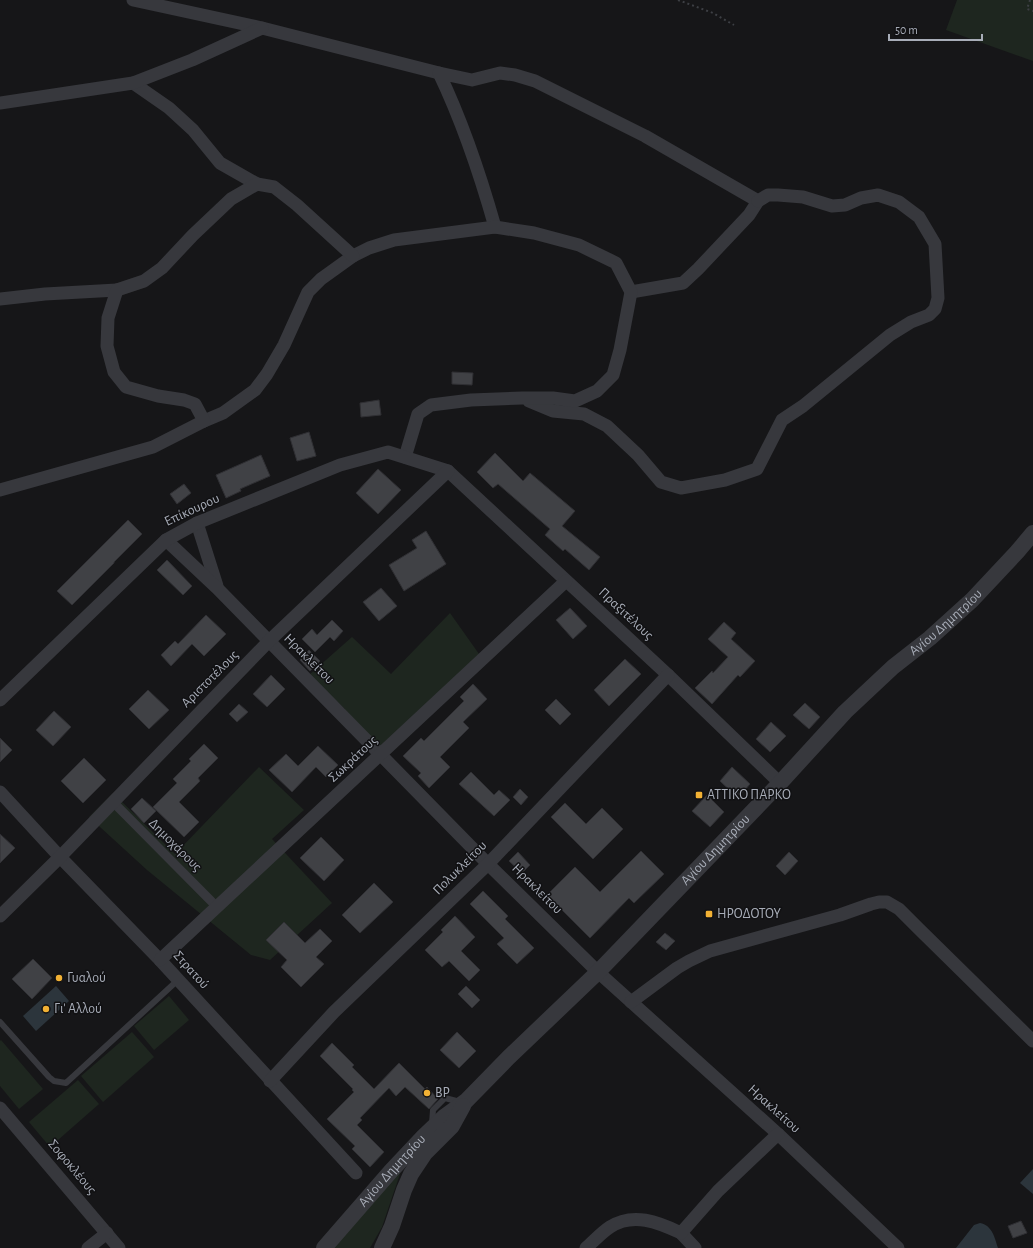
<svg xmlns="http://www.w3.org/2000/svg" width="1033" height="1248" viewBox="0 0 1033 1248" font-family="'Alegreya Sans',sans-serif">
<rect width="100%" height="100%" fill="#161618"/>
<g fill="#1e261f">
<path d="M957,0H1033V61L946,30Z"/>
<path d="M450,613L479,654L374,752L336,717L345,709L309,675L352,637L391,674Z"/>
<path d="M259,767L304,810L272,839L332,903L270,960L251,955L147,870L89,817L113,793L175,854Z"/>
<path d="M169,996L189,1020L154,1050L134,1026Z"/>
<path d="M132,1032L154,1057L103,1102L81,1076Z"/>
<path d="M1,1040L43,1089L19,1109L0,1086V1041Z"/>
<path d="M78,1080L99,1104L50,1147L29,1122Z"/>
<path d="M402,1168L382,1227L370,1248H333Z"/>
</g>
<g fill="#2c353c">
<path d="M56,986L69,1001L36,1031L23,1016Z"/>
<path d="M1033,1169V1194L1020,1183Z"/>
<path d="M980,1223C992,1225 995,1238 998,1248H956L974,1225Z"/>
</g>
<g fill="#404145" stroke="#303034">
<path d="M452,372L473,373L472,385L452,384Z"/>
<path d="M379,400L381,415L361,417L360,403Z"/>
<path d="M309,432L316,456L297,461L290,438Z"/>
<path d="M495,453L523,481L530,473L575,511L562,526L600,557L589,570L565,549L563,551L545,535L550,529L498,484L493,488L477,472Z"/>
<path d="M261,455L270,476L240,489L241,491L226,498L216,475Z"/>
<path d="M378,469L401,490L378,514L356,493Z"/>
<path d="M184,484L191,493L177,504L170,494Z"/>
<path d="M128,520L142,534L114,562V563L72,605L57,591Z"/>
<path d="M426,531L446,564L404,591L389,565L417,548L412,540Z"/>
<path d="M167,560L192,586L183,595L157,570Z"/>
<path d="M381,588L397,606L379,621L363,602Z"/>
<path d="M570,608L587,626L573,639L556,620Z"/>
<path d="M206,615L226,634L204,656L192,644L171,666L161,655L175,641L178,644Z"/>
<path d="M332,620L343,631L334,641L330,637L315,652L302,639L312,629L317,635Z"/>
<path d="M724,622L736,633L731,639L755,661L740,677L738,675L712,704L695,688L712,671L713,673L728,657L708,639Z"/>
<path d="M309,650L320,661L310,671L300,660Z"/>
<path d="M625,659L641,674L609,706L594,690Z"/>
<path d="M271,675L285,689L267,707L253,694Z"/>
<path d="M473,684L487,699L463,722L469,728L440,757L450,767L429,788L418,776L421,773L403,756L421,738L424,741L464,701L460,697Z"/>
<path d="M148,690L169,710L149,729L129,709Z"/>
<path d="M556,699L571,714L560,725L545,710Z"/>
<path d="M805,703L820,717L809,729L793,715Z"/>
<path d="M239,704L248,712L237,722L229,714Z"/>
<path d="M54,711L71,727L53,746L36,730Z"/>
<path d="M771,722L786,736L770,752L756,739Z"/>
<path d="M0,738L12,750L0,762Z"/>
<path d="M204,744L218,758L198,778L200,781L179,802L199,822L184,837L153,807L177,783L173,779L191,761L189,759Z"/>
<path d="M318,746L338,765L326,777L316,767L292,792L269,770L286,754L298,766Z"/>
<path d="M84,758L106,780L83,803L61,781Z"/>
<path d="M732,767L750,784L738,798L720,781Z"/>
<path d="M471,772L494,795L499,790L510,800L494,816L459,784Z"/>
<path d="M520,789L528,797L521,805L513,797Z"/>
<path d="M707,795L724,812L710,827L692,811Z"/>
<path d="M142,798L156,811L144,823L131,809Z"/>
<path d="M565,803L586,824L602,808L623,829L593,859L551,817Z"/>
<path d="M0,834L15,848L0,863Z"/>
<path d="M321,837L344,860L324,881L300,858Z"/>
<path d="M641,851L664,874L634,903L629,898L590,938L547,895L575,867L600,892Z"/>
<path d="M518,852L530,865L522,873L509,861Z"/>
<path d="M789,852L798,861L785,875L776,866Z"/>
<path d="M374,883L393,902L360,933L342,915Z"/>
<path d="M483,891L508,916L505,919L534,948L517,964L497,944L504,938L470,904Z"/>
<path d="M455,916L475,937L461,951L480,970L469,981L449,961L442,967L425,950L443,932L441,930Z"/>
<path d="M284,922L305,943L320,929L332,941L316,957L324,964L301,987L281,967L287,960L266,940Z"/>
<path d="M665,933L675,941L666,950L656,942Z"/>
<path d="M33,959L52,978L32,999L12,979Z"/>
<path d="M466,986L480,1000L472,1008L458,994Z"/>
<path d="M457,1032L476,1051L459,1068L440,1050Z"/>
<path d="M332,1043L354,1065L352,1067L374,1089L399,1063L425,1089L427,1087L438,1099L429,1109L405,1087L396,1096L389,1088L360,1118L362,1120L357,1125L384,1152L370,1167L352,1149L355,1146L327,1119L354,1092L352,1090L353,1089L320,1056Z"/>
<path d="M1021,1221L1027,1233L1013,1238L1008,1226Z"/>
</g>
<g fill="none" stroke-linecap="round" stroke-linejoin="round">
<g stroke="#3d3f44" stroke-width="2" stroke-dasharray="2 3" stroke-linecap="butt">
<path d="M678,0L713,13L734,25"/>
<path d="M1030,0L1027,9L1033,11"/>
</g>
<g stroke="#37383d" stroke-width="6">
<path d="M0,1022L49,1077L54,1081L66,1083L178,980"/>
<path d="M432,1124L433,1110L445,1098L460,1102"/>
</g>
<path stroke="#37383d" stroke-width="9" d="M113,802L217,907"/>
<g stroke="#37383d" stroke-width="13">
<path d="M133,0L262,28L439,73"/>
<path d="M133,83L169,108L193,130L220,163L257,184"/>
<path d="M0,103L133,83L192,60L262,28"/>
<path d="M495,227C480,174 463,123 439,73L472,80L500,73L515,75L535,81L645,136L758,201L749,215L698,269L683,283L631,292"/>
<path d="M0,299L45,294L117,290"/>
<path d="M529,401L553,411L584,414L607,426L638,455L661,482L681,488L725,480L757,469L782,420L803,406L890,335L911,322L929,315L935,309L938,298L935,244L919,217L899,202L878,195L861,198L845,205L832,206L803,197L778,195H768L758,201"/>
<path d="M204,421L223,413L255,390L267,374L284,345L308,292L321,279L353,256L369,248L394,240L495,227L534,233L579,245L616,263L631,292L620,350L613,375L597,391L575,401L553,398H522L471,400L431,405L418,414L405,457"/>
<path d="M0,490L153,447L204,421L195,404L184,400L158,396L126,387L114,372L107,346L108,318L117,290L144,281L162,268L193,235L231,199L257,184L274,187L297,205L353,256"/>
<path d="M197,523L217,586"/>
<path d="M166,540L217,588L488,864L598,972L778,1134L898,1248"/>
<path d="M0,700L166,540L197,523L340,465L388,452L448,471L668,675L780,783"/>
<path d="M0,792L60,857L160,960L356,1173"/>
<path d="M0,916L60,857L269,641L448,471"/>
<path d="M160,960L566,581"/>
<path d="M631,1002L677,968L689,961L710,951L840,915L871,904L879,902H887L899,909L919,929L1033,1041"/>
<path d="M270,1081L334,1012L488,864L668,675"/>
<path d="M0,1108L119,1248"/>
<path d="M681,1233L695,1248"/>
<path d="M88,1248L107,1233"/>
<path d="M586,1248C594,1241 601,1233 610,1227C633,1212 658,1222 681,1233L718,1191L778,1134"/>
</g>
<g stroke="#37383d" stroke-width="16">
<path id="s1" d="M324,1248L391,1171L424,1136L444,1117L466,1101L508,1058L598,972L780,783L845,712L893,667L930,638L972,600L1017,552L1033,533"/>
<path d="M382,1248L392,1226L404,1190L411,1174L425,1153L452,1126L463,1106"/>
</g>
</g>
<g fill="#f2b134" stroke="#111113" stroke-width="1.5">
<rect x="695" y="791" width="8" height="8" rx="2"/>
<rect x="705" y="910" width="8" height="8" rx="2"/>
<circle cx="59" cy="978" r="4"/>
<circle cx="46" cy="1009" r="4"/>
<circle cx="427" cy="1093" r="4"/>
</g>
<g text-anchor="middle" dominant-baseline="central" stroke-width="3" stroke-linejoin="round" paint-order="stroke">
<g font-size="14" fill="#a8adb8" stroke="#111113">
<text transform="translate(192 510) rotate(-25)">Επίκουρου</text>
<text transform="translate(626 614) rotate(43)">Πραξιτέλους</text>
<text stroke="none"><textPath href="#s1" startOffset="883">Αγίου Δημητρίου</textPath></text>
<text transform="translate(309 659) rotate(45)">Ηρακλείτου</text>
<text transform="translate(210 679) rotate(-45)">Αριστοτέλους</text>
<text transform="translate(353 759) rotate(-43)">Σωκράτους</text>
<text transform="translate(175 845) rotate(45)">Δημοχάρους</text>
<text stroke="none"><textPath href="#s1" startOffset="559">Αγίου Δημητρίου</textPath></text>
<text transform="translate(460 868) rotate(-45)">Πολυκλείτου</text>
<text transform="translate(537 889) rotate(45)">Ηρακλείτου</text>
<text transform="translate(191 970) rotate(48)">Στρατού</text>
<text transform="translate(774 1109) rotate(42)">Ηρακλείτου</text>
<text transform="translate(72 1167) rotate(50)">Σοφοκλέους</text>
<text stroke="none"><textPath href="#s1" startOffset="103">Αγίου Δημητρίου</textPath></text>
</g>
<g font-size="14" fill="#a8adb8" stroke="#111113" text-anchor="start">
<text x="707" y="795">ΑΤΤΙΚΟ ΠΑΡΚΟ</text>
<text x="717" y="914">ΗΡΟΔΟΤΟΥ</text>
<text x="67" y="978">Γυαλού</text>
<text x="54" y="1009">Γι' Αλλού</text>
<text x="435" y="1093">BP</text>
</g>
</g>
<path d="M889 34v6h93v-6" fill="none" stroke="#a8adb8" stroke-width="2"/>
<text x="895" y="34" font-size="12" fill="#a8adb8" stroke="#111113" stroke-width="3" paint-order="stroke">50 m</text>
</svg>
